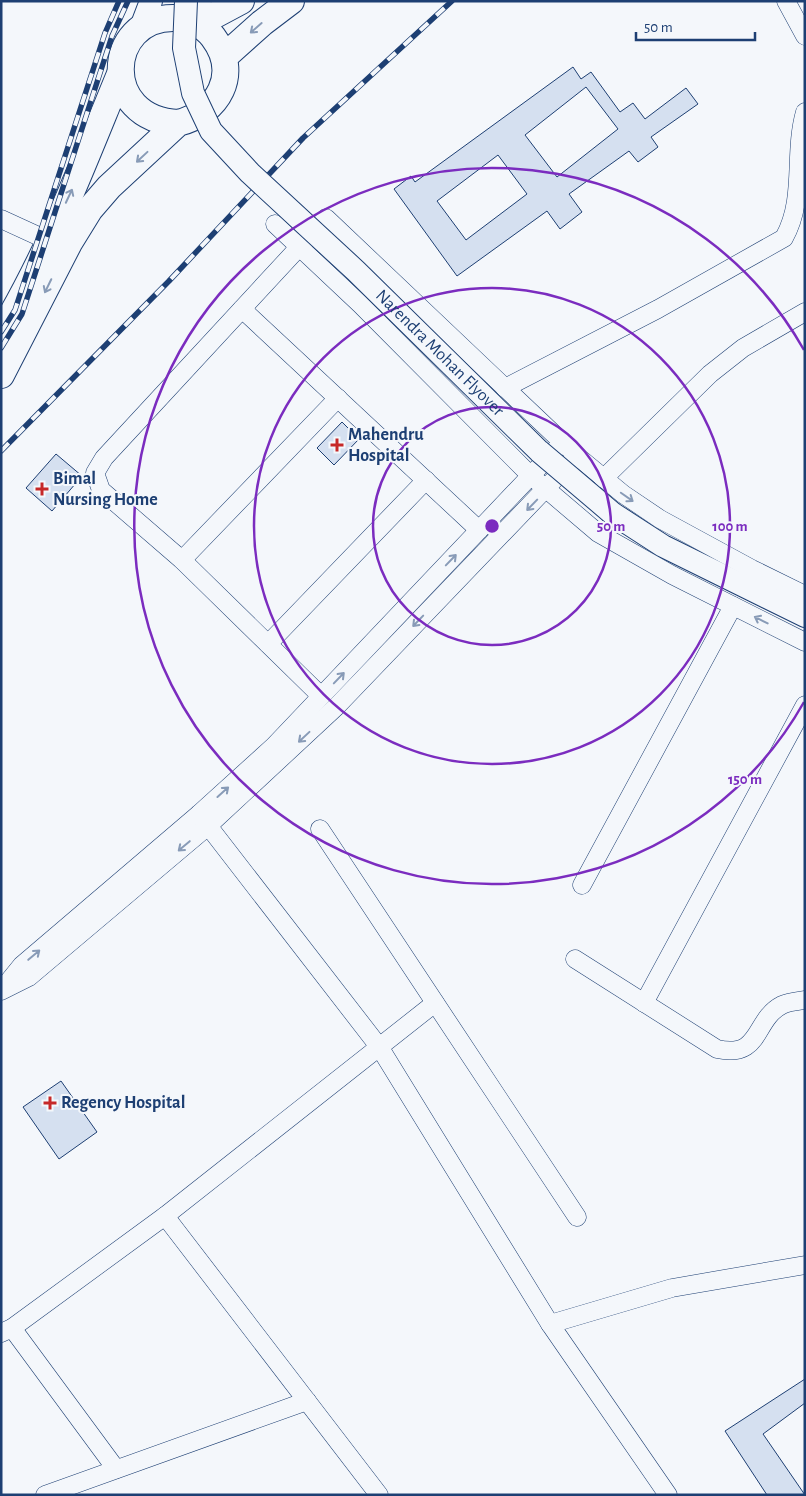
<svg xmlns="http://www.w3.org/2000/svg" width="806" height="1496" viewBox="0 0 806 1496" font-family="'Alegreya Sans',sans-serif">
<rect width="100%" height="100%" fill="#f4f7fb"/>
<g fill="#d5e0f0" stroke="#1d3f73" fill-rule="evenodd">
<path d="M573,67L581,79L591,72L620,112L633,103L645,119L686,88L698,104L651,137L658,147L638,162L629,151L569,194L582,212L560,229L547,211L457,276L394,189L411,176L415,182ZM586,87L618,129L557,177L525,135ZM498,155L527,194L466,240L437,201Z"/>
<path d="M342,422L359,439L334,465L317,448Z"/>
<path d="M56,454L82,476L52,511L26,488Z"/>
<path d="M61,1081L97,1132L59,1159L23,1107Z"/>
<path d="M805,1379V1403L763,1434L805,1495H767L725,1431Z"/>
</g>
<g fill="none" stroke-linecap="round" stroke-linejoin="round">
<defs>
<g id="minor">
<path d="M786,1L805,36"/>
<path d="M1,219L49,241"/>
<path d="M275,224L360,304L531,476L598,533L672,575L805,642"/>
<path d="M242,309L479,530"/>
<path d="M505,388L658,309L784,238C806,199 793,154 805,112"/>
<path d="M603,479L710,374L743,348L805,312"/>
<path d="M182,560L338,398"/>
<path d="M268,644L426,480"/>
<path d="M321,696L182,560L101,490L95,473L104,458L326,218L577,456L623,494L660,519L752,569L805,595"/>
<path d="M199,814L380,1048L550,1324L668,1495"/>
<path d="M320,829L577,1217"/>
<path d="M582,885L733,606"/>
<path d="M575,959L717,1049C762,1059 753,1020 782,1005C788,1002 798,1001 805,1000"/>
<path d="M5,986L22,965L199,814L274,746L555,450"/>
<path d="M1,991L29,977L208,826L336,707L571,462"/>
<path d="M644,1003L805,705"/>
<path d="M165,1216L379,1495"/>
<path d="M550,1324L672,1288L805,1265"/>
<path d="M12,1328L116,1469"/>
<path d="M1,1333L12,1328L165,1216L435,1003"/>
<path d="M45,1495L307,1401"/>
</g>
<g id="major">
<path d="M193,22L200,1"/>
<path d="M140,30L151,1"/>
<path d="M612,513L663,546L805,616"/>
</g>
<g id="highway">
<path d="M198,24L241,1"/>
<path d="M224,57L262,23L291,1"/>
<path d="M1,333C50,252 84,161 120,74"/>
<path d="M1,375L69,243L90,209L109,187L178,123C218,113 241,74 213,37C204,25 189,18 173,18C106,18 99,119 178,123"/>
</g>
</defs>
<use href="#minor" stroke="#1d3f73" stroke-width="19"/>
<use href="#major" stroke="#1d3f73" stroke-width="24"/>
<use href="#highway" stroke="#1d3f73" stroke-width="28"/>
<use href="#minor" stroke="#f4f7fb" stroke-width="18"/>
<use href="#major" stroke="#f4f7fb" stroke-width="22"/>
<use href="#highway" stroke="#f4f7fb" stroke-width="26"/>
<defs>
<g id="rail">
<path d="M1,332L15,310L105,33L119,1"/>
<path d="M1,348L22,314L112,36L128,1"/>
<path d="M1,451L169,281L303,138L452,1"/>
</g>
</defs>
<use href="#rail" stroke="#1d3f73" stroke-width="5.5"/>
<use href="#rail" stroke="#f4f7fb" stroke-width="4" stroke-dasharray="11" stroke-linecap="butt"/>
<defs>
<g id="major-bridge">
<path id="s1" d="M186,1L184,48L193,93L211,131L250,173L356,271L539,451L612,513"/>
</g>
</defs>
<use href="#major-bridge" stroke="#1d3f73" stroke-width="24" stroke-linecap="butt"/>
<use href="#major-bridge" stroke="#f4f7fb" stroke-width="22"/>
</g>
<defs><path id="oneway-shaft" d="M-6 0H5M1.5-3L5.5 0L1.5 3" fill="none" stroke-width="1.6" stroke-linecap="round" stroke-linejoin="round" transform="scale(1.25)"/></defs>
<g stroke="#889bb7">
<use href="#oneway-shaft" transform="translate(256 28) rotate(139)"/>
<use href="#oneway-shaft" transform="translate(142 157) rotate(137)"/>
<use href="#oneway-shaft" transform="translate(69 196) rotate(-65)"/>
<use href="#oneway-shaft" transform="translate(48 286) rotate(116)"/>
<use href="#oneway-shaft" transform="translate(627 497) rotate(35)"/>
<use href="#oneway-shaft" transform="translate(532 505) rotate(134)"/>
<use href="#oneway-shaft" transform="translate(451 560) rotate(-46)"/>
<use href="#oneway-shaft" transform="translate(761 620) rotate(-153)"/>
<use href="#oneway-shaft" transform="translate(418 621) rotate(134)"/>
<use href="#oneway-shaft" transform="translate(339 678) rotate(-46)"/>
<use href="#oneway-shaft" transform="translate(304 737) rotate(137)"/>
<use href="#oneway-shaft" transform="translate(223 792) rotate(-42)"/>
<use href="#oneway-shaft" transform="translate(184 846) rotate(140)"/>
<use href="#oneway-shaft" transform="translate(34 955) rotate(-40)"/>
</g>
<g fill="none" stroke="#7b2cbf" stroke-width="2.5">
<circle cx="492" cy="526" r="119"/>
<circle cx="492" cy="526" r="238"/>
<path d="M804 702A358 358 0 1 1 804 350"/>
</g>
<g fill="#c62828" stroke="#f4f7fb" stroke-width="2">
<path d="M334.5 437.5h5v5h5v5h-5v5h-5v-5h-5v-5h5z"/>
<path d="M39.5 481.5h5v5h5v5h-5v5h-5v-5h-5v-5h5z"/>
<path d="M47.5 1095.5h5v5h5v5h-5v5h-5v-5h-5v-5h5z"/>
</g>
<g text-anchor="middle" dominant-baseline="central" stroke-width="4" stroke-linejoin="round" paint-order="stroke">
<g font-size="18" fill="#1d3f73" stroke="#f4f7fb">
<text stroke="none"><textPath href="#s1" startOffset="454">Narendra Mohan Flyover</textPath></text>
</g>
<g font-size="18" font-weight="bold" fill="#1d3f73" stroke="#f4f7fb" text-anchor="start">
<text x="348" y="435">Mahendru<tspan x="348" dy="21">Hospital</tspan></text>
<text x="53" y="479">Bimal<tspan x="53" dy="21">Nursing Home</tspan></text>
<text x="61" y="1103">Regency Hospital</text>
</g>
</g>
<circle cx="492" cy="526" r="8" fill="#7b2cbf" stroke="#f4f7fb" stroke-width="2.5"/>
<g font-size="15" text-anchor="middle" font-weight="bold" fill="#7b2cbf" stroke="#f4f7fb" stroke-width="4" stroke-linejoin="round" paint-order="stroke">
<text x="611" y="531">50 m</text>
<text x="730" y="531">100 m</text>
<text x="745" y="784">150 m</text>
</g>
<rect width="806" height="1496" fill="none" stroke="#1d3f73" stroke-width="5"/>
<path d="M636 32v8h119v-8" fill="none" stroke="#1d3f73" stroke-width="2.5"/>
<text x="644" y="32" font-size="15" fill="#1d3f73" stroke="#f4f7fb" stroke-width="4" paint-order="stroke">50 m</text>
</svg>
